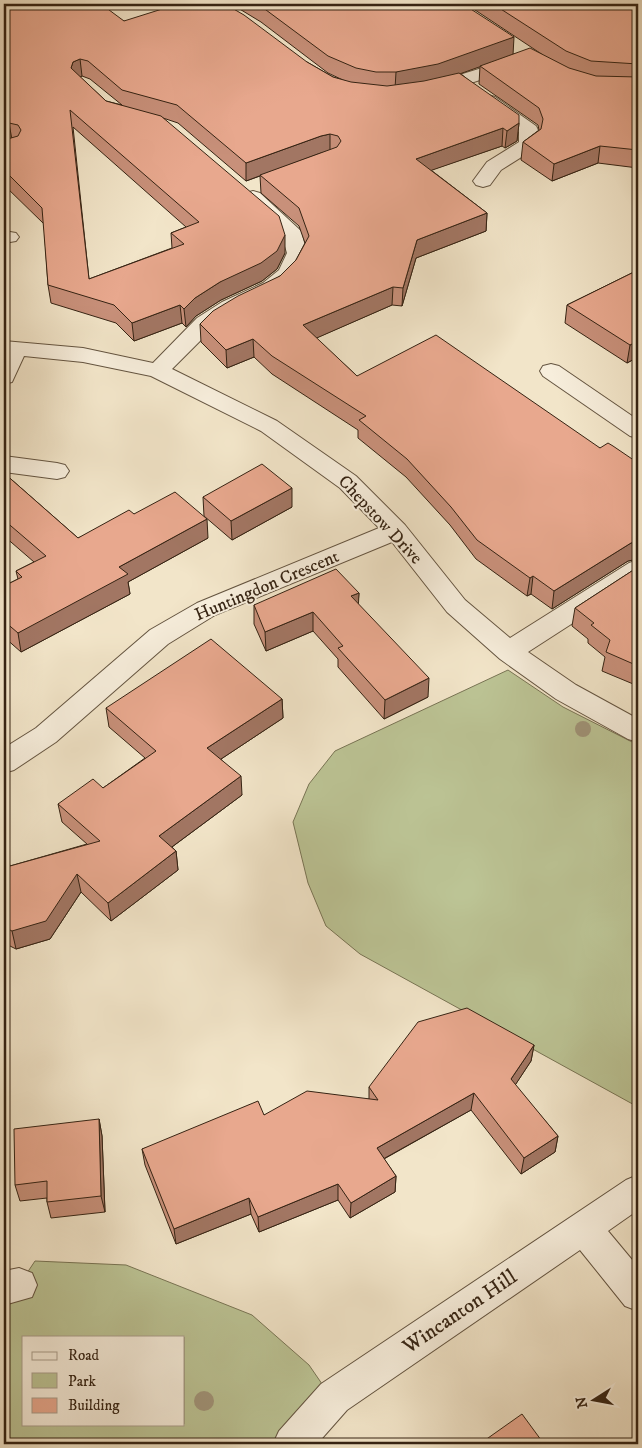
<svg xmlns="http://www.w3.org/2000/svg" width="642" height="1448" viewBox="0 0 642 1448" font-family="'IM FELL DW Pica',serif">
<rect width="100%" height="100%" fill="#f2e5c9"/>
<filter id="stains"><feTurbulence type="fractalNoise" baseFrequency=".004" numOctaves="4"/><feColorMatrix values="0 0 0 0 .2 0 0 0 0 .09 0 0 0 0 .02 0 0 0 .5 -.17"/></filter>
<radialGradient id="worn" r=".72"><stop offset=".6" stop-color="#630" stop-opacity="0"/><stop offset="1" stop-color="#630" stop-opacity=".3"/></radialGradient>
<g fill="#bcc495" stroke="#787454" fill-rule="evenodd">
<path d="M508,670L563,707L638,745V1107L360,954L326,926L308,883L293,822L309,784L335,751Z"/>
<path d="M35,1261L126,1265L252,1315L309,1365L331,1397L290,1444H4V1288L19,1285ZM24,1337H184V1424H24Z"/>
</g>
<g fill="none" stroke-linecap="round" stroke-linejoin="round">
<defs>
<g id="minor">
<path d="M514,58L520,59L523,63L520,67L431,96L424,94L422,90L424,86Z"/>
<path d="M488,95L495,97L536,126C540,132 540,142 536,148L501,170L490,185L483,187L476,185L473,181L487,162L519,142V132L479,101L481,97Z"/>
<path d="M253,191L260,193L301,231L307,253L299,273L279,293L238,312L213,328L172,369L277,421L356,476L405,525L465,600L510,638L629,563L638,560V581L528,652L576,685L638,719V742L628,739L556,699L500,659L447,612L392,542L215,615L168,644L56,742L14,770L4,773V748L36,728L150,630L197,603L379,528L340,488L261,431L151,376L83,362L24,356L12,382L4,384V341L83,348L153,363L197,318L222,302L263,283L279,270L287,253L281,233L243,197L246,193Z"/>
<path d="M4,231L16,233L19,237L16,241L4,243Z"/>
<path d="M551,364L559,366L638,420V438L630,436L543,376L540,371L543,366Z"/>
<path d="M4,456L57,463L65,465L69,471L65,477L57,479L4,472Z"/>
<path d="M638,1175V1210L608,1231L638,1267V1311L625,1306L580,1250L347,1410L317,1444H273L279,1431L321,1384L626,1180Z"/>
<path d="M19,1268L32,1273L37,1285L32,1297L4,1305V1271Z"/>
</g>
</defs>
<use href="#minor" stroke="#645440" stroke-width="2"/>
<use href="#minor" fill="#f7eedc" fill-rule="evenodd"/>
</g>
<g fill="#a1957a">
<circle cx="583" cy="729" r="8"/>
<circle cx="204" cy="1401" r="10"/>
</g>
<g fill="#c8907a" stroke="#352313" fill-rule="evenodd">
<path d="M4,4L124,21L307,62L333,77L345,81L328,73L261,22L233,5L227,4H463L513,54L543,55L466,4H638V168L598,163L552,181L521,160L523,142L539,130L538,125L479,84L480,66L493,62L460,73L519,123L517,141L505,148L502,146L431,170L487,213L486,231L416,258L402,306L392,305L316,338L357,376L600,448L638,463V559L628,561L552,609L531,594L527,596L476,559L450,525L406,477L358,438V430L272,374L254,357L227,368L201,342L200,324L280,276L296,260L305,243L299,226L261,193L260,176L246,181L178,123L163,118L285,253L277,269L262,281L221,300L196,316L186,327L182,323L134,341L116,323L51,303L48,285L44,224L4,185ZM82,76L90,79L122,105L106,101L80,77ZM73,127L186,227L171,233L172,248L89,279Z"/>
<path d="M638,270V357L627,363L565,323L567,305Z"/>
<path d="M4,473L78,538L134,514L208,538L128,582L130,594L21,652L4,637V586L18,579L16,571L34,562L4,536Z"/>
<path d="M203,497L292,507L232,540L204,516Z"/>
<path d="M638,567V686L602,671L605,657L588,643V639L572,626L575,608Z"/>
<path d="M359,593L358,604L428,697L384,719L338,667V659L313,631L266,651L254,624V605Z"/>
<path d="M282,699L283,718L221,759L242,795L172,847L176,851L178,870L111,921L81,892L50,939L16,949L4,943V863L10,866L87,844L62,822L58,804L103,788L145,758L109,727L106,708Z"/>
<path d="M534,1045L531,1061L515,1085L558,1136L555,1152L521,1174L471,1110L384,1159L396,1176L395,1192L350,1218L338,1200L259,1232L251,1214L176,1244L145,1165L142,1149L264,1115L369,1099V1087Z"/>
<path d="M99,1119L102,1136L105,1212L51,1218L47,1202V1198L20,1201L15,1185Z"/>
</g>
<g fill="#a27663" stroke="#352313">
<path d="M514,37L513,55L437,82L395,89L396,72Z"/>
<path d="M80,59L82,76L76,79L71,68L73,62Z"/>
<path d="M9,123L12,140L4,142V124Z"/>
<path d="M519,123L517,141L505,148L507,131Z"/>
<path d="M503,128L502,146L415,176L416,159Z"/>
<path d="M330,134V151L321,153L246,181V163L321,136Z"/>
<path d="M600,146L598,163L552,181L554,164Z"/>
<path d="M487,213L486,231L416,258L402,306L403,288L417,240Z"/>
<path d="M285,235V253L277,269L262,281L221,300L196,316L186,327L184,309L195,298L220,282Z"/>
<path d="M393,287L392,305L303,344V325Z"/>
<path d="M180,305L182,323L134,341L132,323Z"/>
<path d="M253,339L254,357L227,368L226,350Z"/>
<path d="M638,341V357L627,363L630,345Z"/>
<path d="M5,377L8,398L4,399V383Z"/>
<path d="M292,488V507L232,540L231,521Z"/>
<path d="M207,519L208,538L128,582L130,594L21,652L18,633L119,567Z"/>
<path d="M638,541V559L628,561L552,609L554,591L631,543Z"/>
<path d="M533,576L531,594L527,596L530,578Z"/>
<path d="M359,593L358,612L351,596Z"/>
<path d="M313,612V631L266,651L265,632Z"/>
<path d="M429,678L428,697L384,719L385,700Z"/>
<path d="M282,699L283,718L209,767L207,748Z"/>
<path d="M241,776L242,795L161,855L159,836Z"/>
<path d="M176,851L178,870L111,921L108,903Z"/>
<path d="M77,874L81,892L50,939L16,949L12,931Z"/>
<path d="M534,1045L531,1061L508,1096L511,1079Z"/>
<path d="M474,1093L471,1110L376,1163L377,1148Z"/>
<path d="M99,1119L102,1136L105,1212L101,1196Z"/>
<path d="M558,1136L555,1152L521,1174L524,1158Z"/>
<path d="M396,1176L395,1192L350,1218L351,1203Z"/>
<path d="M338,1184V1200L259,1232L258,1217Z"/>
<path d="M249,1198L251,1214L176,1244L174,1229Z"/>
</g>
<g fill="#e8a88e" stroke="#352313" fill-rule="evenodd">
<path d="M4,4H101L124,21L178,4H225L244,15L307,62L333,77L351,82L387,86L424,81L459,73L519,115V123L507,131L503,128L416,159L487,213L417,240L403,288L393,287L303,325L357,376L436,335L600,448L608,443L613,446L638,463V541L631,543L554,591L533,576L530,578L477,540L451,507L407,459L359,420L366,416L272,356L253,339L226,350L200,324L213,311L238,296L280,276L296,260L309,236L299,208L260,175L337,147L341,141L338,136L330,134L321,136L246,163L177,105L122,90L88,61L80,59L73,62L71,68L106,101L161,116L279,216L285,235L277,251L261,263L220,282L195,298L184,309L180,305L132,323L114,305L48,285L42,208L4,170V140L18,136L21,130L18,125L9,123L4,124ZM70,110L199,222L171,233L184,244L89,279Z"/>
<path d="M258,4H463L514,37L438,64L396,72H376L356,68L328,56Z"/>
<path d="M493,4H638V64L591,61L566,51Z"/>
<path d="M530,48L569,68L596,76L638,77V150L600,146L554,164L523,142L541,129L543,119L539,108L480,66Z"/>
<path d="M638,270V341L630,345L567,305Z"/>
<path d="M262,464L292,488L231,521L203,497Z"/>
<path d="M4,473L78,538L129,510L134,514L175,492L207,519L119,567L128,574L18,633L4,621V586L22,577L16,571L46,556L4,520Z"/>
<path d="M638,567V666L606,652L610,640L591,625L594,623L575,608Z"/>
<path d="M336,569L359,593L351,596L429,678L385,700L338,648L343,646L313,612L265,632L254,605Z"/>
<path d="M211,639L282,699L207,748L241,776L159,836L176,851L108,903L77,874L46,921L12,931L4,927V863L9,862L10,866L100,841L58,804L93,779L103,788L156,751L106,708Z"/>
<path d="M467,1008L534,1045L511,1079L558,1136L524,1158L474,1093L377,1148L396,1176L351,1203L338,1184L258,1217L249,1198L174,1229L142,1149L258,1101L264,1115L307,1091L378,1100L369,1087L418,1022Z"/>
<path d="M99,1119L101,1196L47,1202V1181L15,1185L14,1129Z"/>
<path d="M522,1414L544,1444H482L481,1443Z"/>
</g>
<g text-anchor="middle" dominant-baseline="central" stroke-width="4" stroke-linejoin="round" paint-order="stroke">
<g font-size="18" fill="#352313" stroke="#f7eedc">
<text transform="translate(380 520) rotate(47)">Chepstow Drive</text>
<text transform="translate(267 586) rotate(-23)">Huntingdon Crescent</text>
</g>
<g font-size="21" fill="#352313" stroke="#f7eedc">
<text transform="translate(460 1312) rotate(-34)">Wincanton Hill</text>
</g>
</g>
<rect width="642" height="1448" fill="none" stroke="#f2e5c9" stroke-width="20"/>
<rect x="5" y="5" width="632" height="1438" fill="none" stroke="#352313" stroke-width="2.5"/>
<rect x="10" y="10" width="622" height="1428" fill="none" stroke="#352313"/>
<rect x="22" y="1336" width="162" height="90" fill="#f7eedc" stroke="#a99d8c"/>
<rect x="32" y="1352" width="25" height="8" fill="#f7eedc" stroke="#a99d8c"/>
<text x="68" y="1360" font-size="15" fill="#352313">Road</text>
<rect x="32" y="1373" width="25" height="15" fill="#bcc495" stroke="#a99d8c"/>
<text x="68" y="1386" font-size="15" fill="#352313">Park</text>
<rect x="32" y="1398" width="25" height="15" fill="#e8a88e" stroke="#a99d8c"/>
<text x="68" y="1410" font-size="15" fill="#352313">Building</text>
<g transform="translate(594 1400) rotate(259)" stroke="#f7eedc" stroke-width="4" paint-order="stroke">
<path d="M0-4L9 19L0 12L-9 19Z" fill="#352313"/>
<text y="-8" font-size="14" font-weight="bold" text-anchor="middle" fill="#352313">N</text>
</g>
<rect width="100%" height="100%" filter="url(#stains)"/>
<rect width="100%" height="100%" fill="url(#worn)"/>
</svg>
